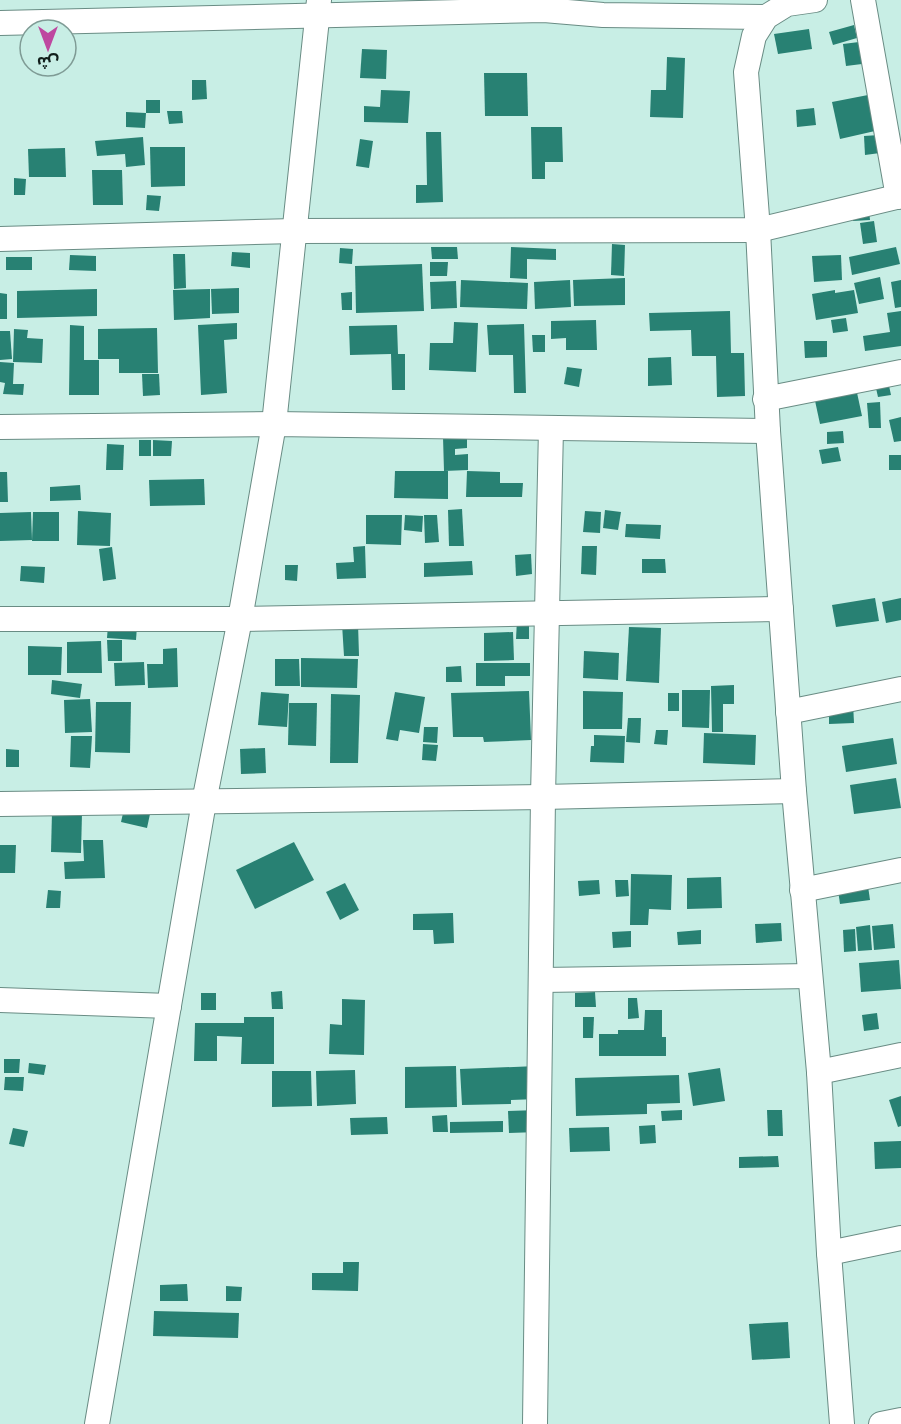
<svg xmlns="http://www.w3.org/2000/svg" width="901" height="1424" viewBox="0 0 901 1424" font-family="'Space Grotesk','Noto Sans Arabic',sans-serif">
<rect width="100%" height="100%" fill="#c8eee5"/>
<g fill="#288173">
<path d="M854,25L857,38L833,45L829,32Z"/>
<path d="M809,29L812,49L778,54L774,34Z"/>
<path d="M859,42L862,64L846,66L843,44Z"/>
<path d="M362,49L387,50L386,79L360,78Z"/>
<path d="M667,57L685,58L683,118L650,117L651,90H666Z"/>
<path d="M484,73H527L528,116H485Z"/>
<path d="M192,80H206L207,99L192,100Z"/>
<path d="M381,90L410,91L408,123L364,122V106L380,107Z"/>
<path d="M868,95L875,131L840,139L832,102Z"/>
<rect x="146" y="100" width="14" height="13"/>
<path d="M814,108L816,125L797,127L796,110Z"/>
<path d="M167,111H182L183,123L169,124Z"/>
<path d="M126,112L146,113L145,128L126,127Z"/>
<path d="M531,127H562L563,162H545V179H532Z"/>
<path d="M426,132H441L443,202L416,203V185H427Z"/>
<path d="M879,135L880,153L865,155L864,136Z"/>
<path d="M143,137L145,165L126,167L125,154L97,156L95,141Z"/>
<path d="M360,139L373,141L369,168L356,166Z"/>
<path d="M150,147H185V186L151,187Z"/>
<path d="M65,148L66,177H29L28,149Z"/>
<path d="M92,170H122L123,205H93Z"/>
<path d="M14,178L26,179L25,195H14Z"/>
<path d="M147,195L161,196L159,211L146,210Z"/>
<path d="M869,210L870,220L853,221L852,211Z"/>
<path d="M874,221L877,242L863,244L860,223Z"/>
<path d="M612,244L625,245L624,276L611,275Z"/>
<path d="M431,247H457L458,259H432Z"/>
<path d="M511,247L556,249V260L527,259V279L510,278Z"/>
<path d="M896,247L900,264L852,275L849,257Z"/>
<path d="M340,248L353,249L352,264L339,263Z"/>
<path d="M232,252L250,253V268L231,266Z"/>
<path d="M173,254H185L186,288L174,289Z"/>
<path d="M70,255L96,256V271L69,270Z"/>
<path d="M841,255L842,280L814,282L812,256Z"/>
<rect x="6" y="257" width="26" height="13"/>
<path d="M430,262H448L447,276H430Z"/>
<path d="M422,264L424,311L356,313L355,266Z"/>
<path d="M880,277L884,299L859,304L854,283Z"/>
<path d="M625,278V305L574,306L573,280Z"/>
<path d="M461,280L528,283L527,309L460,307Z"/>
<path d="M570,280L571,307L535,309L534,282Z"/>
<path d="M901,280V307L895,308L891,282Z"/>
<path d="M456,281L457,308L431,309L430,282Z"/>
<path d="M239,288V313L212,314L211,289Z"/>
<path d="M97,289V316L17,318V291Z"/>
<path d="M210,289V318L174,320L173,290Z"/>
<path d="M835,290V293L854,290L858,313L816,320L812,294Z"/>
<path d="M352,292V310H342L341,293Z"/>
<path d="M0,293L7,294V319H0Z"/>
<path d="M730,311L731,353H744L745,396L717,397L716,356H692L691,330L650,331L649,313Z"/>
<path d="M901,311V346L865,351L863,336L890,332L887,313Z"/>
<path d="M846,318L848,331L833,333L831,320Z"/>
<path d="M596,320L597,350H566V338L551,339V321Z"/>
<path d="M454,322L478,323L476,372L429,370L430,343H453Z"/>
<path d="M237,323V339L224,340L227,393L201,395L198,325Z"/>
<path d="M524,324L526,393H514L513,355H489L487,325Z"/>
<path d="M70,325L84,326V360H99V395H69Z"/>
<path d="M397,325L398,354H405V390H392L391,354L350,355L349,326Z"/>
<path d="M157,328L158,373H119V359H98V329Z"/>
<path d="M14,329L28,330L27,338L43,339L42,363L13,362Z"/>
<path d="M0,331H10L12,359L0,360Z"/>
<path d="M532,335H545V352H533Z"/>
<path d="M804,341H827V357L805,358Z"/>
<path d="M671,357L672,385L648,386V358Z"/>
<path d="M0,362L14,363L13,384H24L23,395L3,394L5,383L0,382Z"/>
<path d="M567,367L582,369L579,387L564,384Z"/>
<path d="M142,374H159L160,395L143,396Z"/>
<path d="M888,381L891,395L878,397L875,384Z"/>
<path d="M856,388L862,416L820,424L814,396Z"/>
<path d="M880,402L881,428H869L867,403Z"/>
<path d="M901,417V441L894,442L889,420Z"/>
<path d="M843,431L844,443L827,444V432Z"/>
<path d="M467,436V448L455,449V455L468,454V470L444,471L443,437Z"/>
<rect x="139" y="440" width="12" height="16"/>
<path d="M153,440L172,441L171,456H153Z"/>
<path d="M107,444L124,445L123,470H106Z"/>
<path d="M838,447L841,461L822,464L819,450Z"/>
<rect x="889" y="455" width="12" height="15"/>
<path d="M395,471H448V499L394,498Z"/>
<path d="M467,471L500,472V483H523L522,497H466Z"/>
<path d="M0,472H7L8,502H0Z"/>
<path d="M204,479L205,505L150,506L149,480Z"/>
<path d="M80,485L81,500L50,501V487Z"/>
<path d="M462,509L464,546H449L448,510Z"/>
<path d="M605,510L621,512L618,530L603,528Z"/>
<path d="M78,511L111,513L110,546L77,545Z"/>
<path d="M585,511L601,512L600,533L583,532Z"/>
<path d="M31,512L32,540L0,541V513Z"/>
<path d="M33,512H59V541H32Z"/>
<path d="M366,515H402L401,545L366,544Z"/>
<path d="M405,515L423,516L422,532L404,530Z"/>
<path d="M424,515H437L439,542L425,543Z"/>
<path d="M626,524L661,525L660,539L625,537Z"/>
<path d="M365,546L366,578L337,579L336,563L354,562L353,547Z"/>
<path d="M582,546H597L596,575L581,574Z"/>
<path d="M112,547L116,579L103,581L99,549Z"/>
<path d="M531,554L532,574L516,576L515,555Z"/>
<path d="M642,559H665L666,573H642Z"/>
<path d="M472,561L473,575L424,577V563Z"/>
<path d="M285,565H298L297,581L285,580Z"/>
<path d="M21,566L45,567L44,583L20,581Z"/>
<path d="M875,598L879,621L836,627L832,605Z"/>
<path d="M901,598V620L886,623L882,602Z"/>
<path d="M517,620H529V639H516Z"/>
<path d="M358,623L359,656H344L342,624Z"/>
<path d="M108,625L137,626L136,640L107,638Z"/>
<path d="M629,627L661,628L659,683L626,681Z"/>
<path d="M513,632L514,660L484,661V633Z"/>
<path d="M107,640H122V661H108Z"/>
<path d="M101,641L102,673H67V642Z"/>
<path d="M28,646L62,647L61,675H28Z"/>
<path d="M177,648L178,687L148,688L147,664H163V649Z"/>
<path d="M584,651L619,653L618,680L583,678Z"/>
<path d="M301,658L358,659L357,688L301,687Z"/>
<path d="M275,659H299L300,686H275Z"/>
<path d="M144,662L145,685L115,686L114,663Z"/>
<path d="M476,663H530V676H505V686H476Z"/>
<path d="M461,666L462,682H446V667Z"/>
<path d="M52,680L82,684L80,698L51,694Z"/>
<path d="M734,685V704H723V732H712L711,686Z"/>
<path d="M682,690H710L709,728L682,727Z"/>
<path d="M529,691L531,740L484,742L483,737H453L451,693Z"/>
<path d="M583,691L623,692L622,729H583Z"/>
<path d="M261,692L289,694L287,727L258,725Z"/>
<path d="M395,692L425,697L419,733L400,730L398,741L386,739Z"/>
<rect x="668" y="693" width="11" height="18"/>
<path d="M331,694L360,695L358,763H330Z"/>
<path d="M90,699L92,732L65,733L64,700Z"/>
<path d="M96,702H131L130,753L95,752Z"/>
<path d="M289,703H317L316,746L288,745Z"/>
<path d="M853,703L854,723L829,724V704Z"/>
<path d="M628,718H641L640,743L626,742Z"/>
<path d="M424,727H438L437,743L423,742Z"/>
<path d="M656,730H668L667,745L654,744Z"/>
<path d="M704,733L756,735L755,765L703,763Z"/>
<path d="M594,735L625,736L624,763L590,762L591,746H594Z"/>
<path d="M71,736H92L90,768L70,767Z"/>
<path d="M893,738L897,764L846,772L842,746Z"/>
<path d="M423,744L438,745L436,761L422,760Z"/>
<path d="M265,748L266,773L241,774L240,749Z"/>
<path d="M6,749L19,750V767H6Z"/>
<path d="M896,778L901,808L854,814L850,785Z"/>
<path d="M124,809L150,814L147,828L121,822Z"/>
<path d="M52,812L82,813L81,853L51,852Z"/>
<path d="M83,840H103L105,878L65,879L64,862L84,861Z"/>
<path d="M294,842L314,880L255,909L236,870Z"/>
<path d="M0,845H16L15,873H0Z"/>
<path d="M631,874L672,875L671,910L649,909L648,925H630Z"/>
<path d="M721,877L722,908L687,909V878Z"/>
<path d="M599,880L600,894L579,896L578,881Z"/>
<path d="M615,880H628L629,896L616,897Z"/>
<path d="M345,883L359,910L340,920L326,892Z"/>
<path d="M868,886L870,900L840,904L838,890Z"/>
<path d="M48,890L61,891L60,908H46Z"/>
<path d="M453,913L454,943L434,944L433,930H413V914Z"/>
<path d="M781,923L782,941L756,943L755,924Z"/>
<path d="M893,924L895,948L874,950L872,926Z"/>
<path d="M870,925L872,950L858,951L856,927Z"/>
<path d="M855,929L856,951L844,952L843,930Z"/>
<path d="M701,930V944L678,945L677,932Z"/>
<path d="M631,931V947L613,948L612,932Z"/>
<path d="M899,960L901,989L861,992L859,963Z"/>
<path d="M282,991L283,1009H272L271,992Z"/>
<path d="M595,992L596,1007H575V993Z"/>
<rect x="201" y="993" width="15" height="17"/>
<path d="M628,998H637L639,1018L628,1019Z"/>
<path d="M342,999L365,1000L364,1055L329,1054L330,1024L342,1025Z"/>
<path d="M645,1010H662V1037H666V1056H599V1034H618V1030H644Z"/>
<path d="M877,1013L879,1029L864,1031L862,1015Z"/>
<path d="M244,1017H274V1064H241L242,1037L217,1036V1061H194L195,1023H244Z"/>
<path d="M583,1017H594L593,1038H583Z"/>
<path d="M4,1059H20L19,1073H4Z"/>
<path d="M29,1063L46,1065L44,1075L28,1073Z"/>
<path d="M456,1066L457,1107L405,1108V1067Z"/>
<path d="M537,1066L538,1099L511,1100V1104L462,1105L460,1069Z"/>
<path d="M720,1068L725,1101L693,1106L688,1073Z"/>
<path d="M355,1070L356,1104L317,1106L316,1071Z"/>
<path d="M272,1071H311L312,1106L272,1107Z"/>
<path d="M679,1075L680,1103L647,1104V1114L576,1116L575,1078Z"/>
<path d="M5,1077H24L23,1091L4,1090Z"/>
<path d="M901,1096V1126L898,1127L889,1100Z"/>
<path d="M538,1110V1132L509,1133L508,1111Z"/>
<path d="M682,1110V1120L662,1121L661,1111Z"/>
<path d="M767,1110H782L783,1136H768Z"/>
<path d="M447,1115L448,1132H433L432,1116Z"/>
<path d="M387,1117L388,1134L351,1135L350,1118Z"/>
<path d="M503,1121V1132L450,1133V1122Z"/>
<path d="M655,1125L656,1143L640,1144L639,1126Z"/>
<path d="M609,1127L610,1151L570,1152L569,1128Z"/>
<path d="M13,1128L28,1131L24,1147L9,1144Z"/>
<path d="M901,1141V1168L875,1169L874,1142Z"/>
<path d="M778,1156L779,1167L739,1168V1157Z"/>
<path d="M343,1262H359L358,1291L312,1290V1273H343Z"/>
<path d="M187,1284L188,1301H160V1285Z"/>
<path d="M226,1286L242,1287L241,1301H226Z"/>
<path d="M154,1311L239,1313L238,1338L153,1336Z"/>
<path d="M788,1322L790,1358L752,1360L749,1324Z"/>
</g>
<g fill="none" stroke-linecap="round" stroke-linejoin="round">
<defs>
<g id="street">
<path d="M815,0L787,4L766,17L754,36L746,72L758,230L768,431L794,791L819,1072L829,1253L842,1424"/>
<path d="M863,0L898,197"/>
<path d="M0,23L544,10L603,15L766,17"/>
<path d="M0,239L295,231L758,230L901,196"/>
<path d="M765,399L901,372"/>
<path d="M0,427L274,424L768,431"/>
<path d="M0,619H240L781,609"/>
<path d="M788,712L901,689"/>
<path d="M0,804L543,797L794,791"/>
<path d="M802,890L901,870"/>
<path d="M541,980L810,976"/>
<path d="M0,1000L169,1006"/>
<path d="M819,1072L901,1055"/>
<path d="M829,1253L901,1238"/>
<path d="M97,1424L204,802L240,619L274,424L319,0"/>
<path d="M535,1424L543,797L551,428"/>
<path d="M881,1424L901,1420"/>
</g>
</defs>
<use href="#street" stroke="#698c84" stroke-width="26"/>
<use href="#street" stroke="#fff" stroke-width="24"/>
</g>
<g transform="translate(48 48) rotate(180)"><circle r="28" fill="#c8eee5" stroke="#7f9b95" stroke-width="1.5"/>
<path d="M0-4.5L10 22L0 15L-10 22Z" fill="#be48a0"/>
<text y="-9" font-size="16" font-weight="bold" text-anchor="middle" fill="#111f1c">ش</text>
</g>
</svg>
